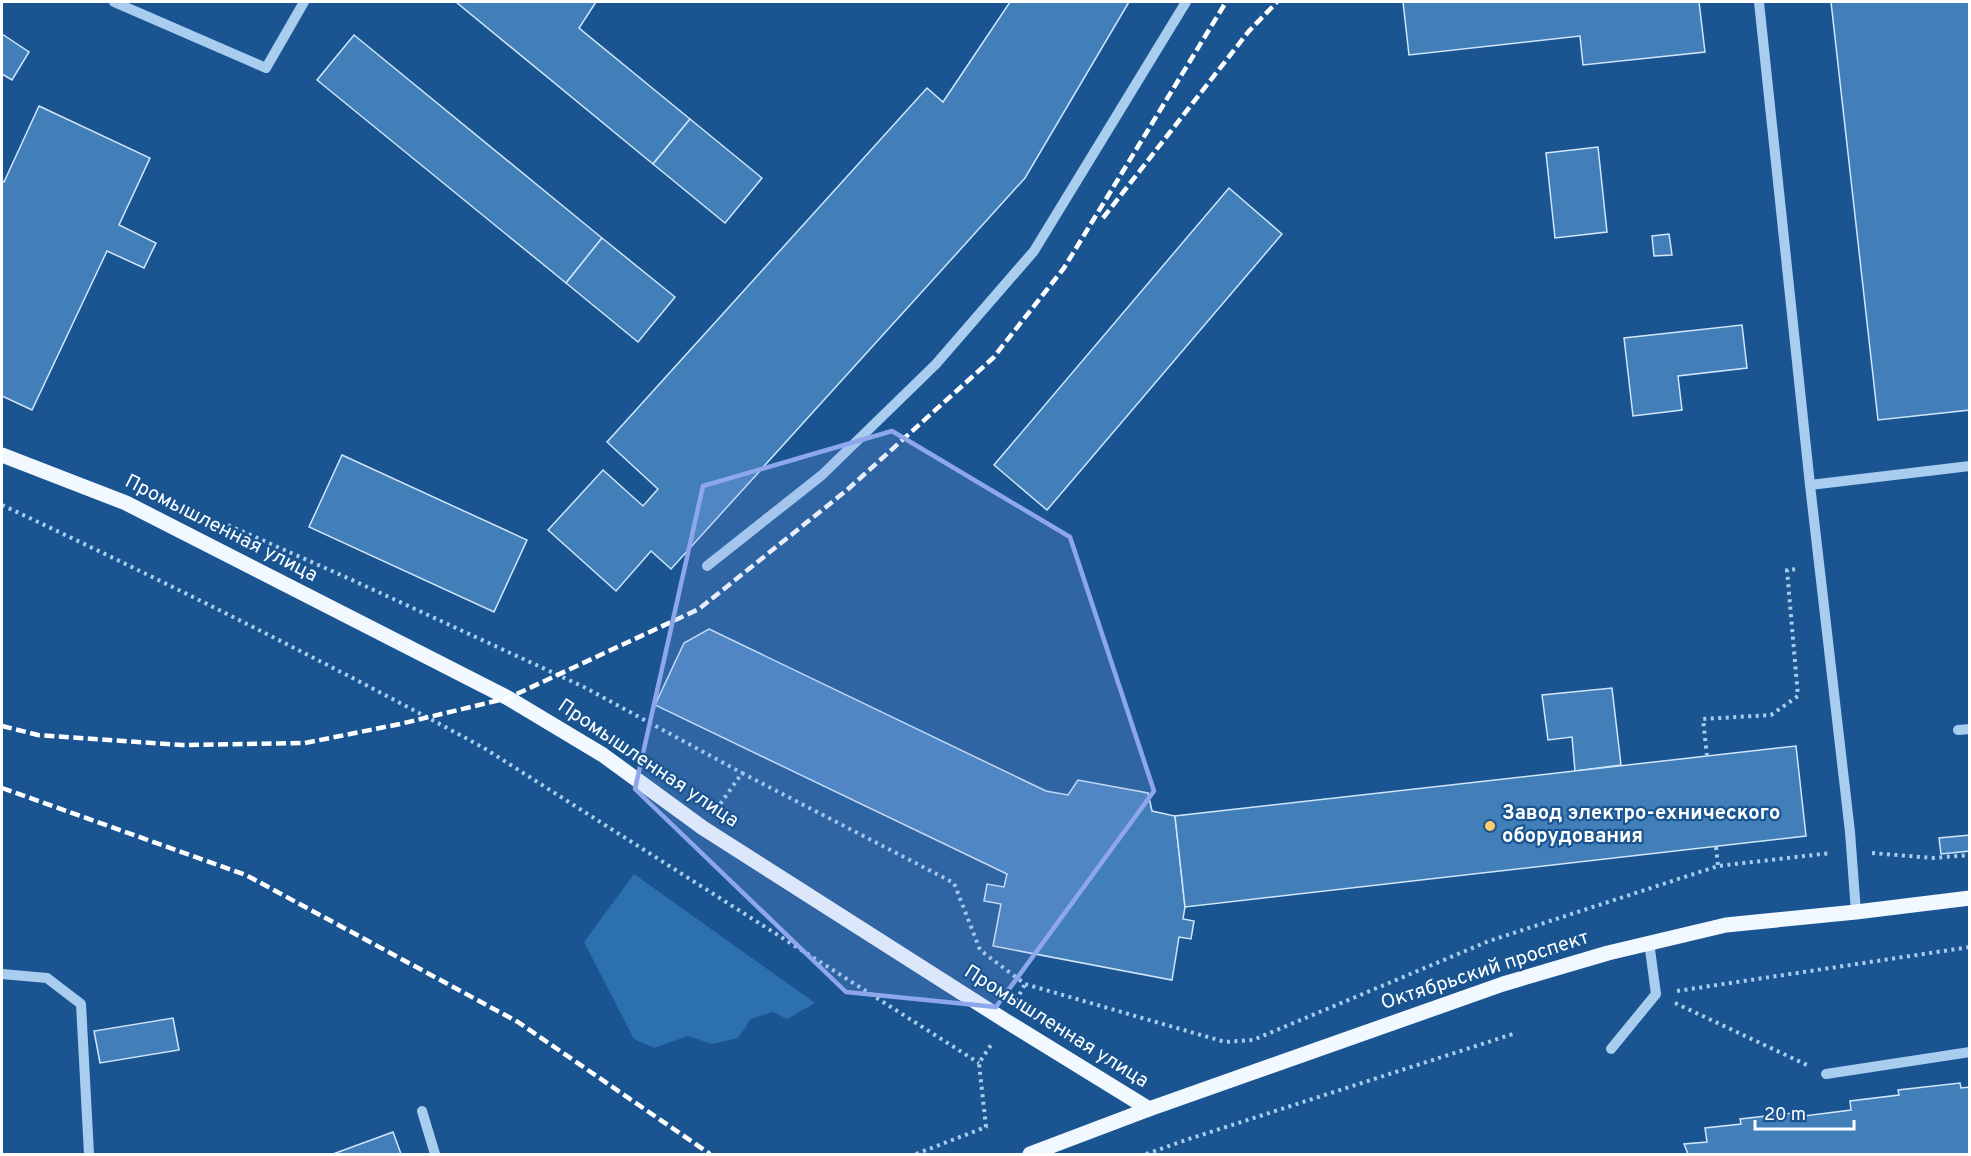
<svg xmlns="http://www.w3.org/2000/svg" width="1971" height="1156" viewBox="0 0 1971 1156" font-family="Overpass,sans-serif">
<rect width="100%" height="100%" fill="#1a5592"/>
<path fill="#2c70b0" d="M634,874L815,1003L787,1019L773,1012L751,1019L738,1038L712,1044L688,1036L654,1048L634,1039L584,942Z"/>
<g fill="#427fb9" stroke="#d0e6fb" stroke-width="1.5">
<path d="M456,2H596L579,28L690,119L653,164Z"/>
<path d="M1010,2H1129L1025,178L671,569L651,551L616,591L548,530L603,470L643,506L658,489L607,442L927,88L943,102Z"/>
<path d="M1403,2H1699L1705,52L1583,65L1580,36L1409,55Z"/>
<path d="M1831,2H1970V410L1878,420Z"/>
<path d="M2,34L29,52L12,80L2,74Z"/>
<path d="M354,35L602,238L566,283L317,80Z"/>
<path d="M39,106L150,158L119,225L156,243L144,268L107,251L32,410L2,396V181L4,182Z"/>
<path d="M690,119L762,178L725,223L653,164Z"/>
<path d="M1598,147L1607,232L1555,238L1546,153Z"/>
<path d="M1229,188L1282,234L1047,510L994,465Z"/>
<path d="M1669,234L1672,255L1654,256L1652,236Z"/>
<path d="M602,238L675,297L638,342L566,283Z"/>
<path d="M1742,325L1747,368L1678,376L1682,410L1633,416L1624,338Z"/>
<path d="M342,455L527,540L494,612L309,527Z"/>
<path d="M709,629L1046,791L1068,795L1078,780L1148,793L1152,811L1175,816L1185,907L1183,919L1194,921L1191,939L1179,937L1172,980L993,946L1001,904L984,901L987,884L1004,887L1007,874L655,705L684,643Z"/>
<path d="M1612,688L1621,765L1575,771L1572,737L1548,740L1542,695Z"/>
<path d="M1796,746L1806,836L1185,907L1175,816Z"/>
<path d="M1970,835V851L1941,854L1939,838Z"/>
<path d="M173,1018L179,1050L100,1063L94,1031Z"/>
<path d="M1960,1083L1961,1088L1970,1087V1154H1688L1684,1144L1707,1142L1705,1128L1741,1124L1740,1119L1803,1112L1804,1116L1851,1110L1850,1101L1899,1095L1898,1090Z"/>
<path d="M393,1132L401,1154H333Z"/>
</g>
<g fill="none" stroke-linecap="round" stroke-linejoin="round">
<g stroke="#a9cdef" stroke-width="4" stroke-dasharray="3 4.5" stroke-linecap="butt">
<path d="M2,505C164,581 326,662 484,748L979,1063"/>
<path d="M228,525L350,579L584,687L742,773"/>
<path d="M1707,756L1703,719L1771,715L1798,696L1787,570L1798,569"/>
<path d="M716,810L742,773L954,883L980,950L1025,984L1225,1042L1253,1040L1489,941L1718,866L1831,853"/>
<path d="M1716,847L1718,866"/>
<path d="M1872,853L1932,858L1970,855"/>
<path d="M1677,991L1970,947"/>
<path d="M1016,1001L1025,984"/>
<path d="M1675,1003L1807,1065"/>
<path d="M916,1154L986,1127L979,1063L993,1042"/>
<path d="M1146,1154L1192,1138L1516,1033"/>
</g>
<g stroke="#a9cdef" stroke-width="10">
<path d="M114,2L266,68L304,2"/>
<path d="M1759,2L1810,485L1850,832L1856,912"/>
<path d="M1810,485L1970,466"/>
<path d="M707,566L822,475L936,364L1034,251L1186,2"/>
<path d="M1958,730L1970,729"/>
<path d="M2,974L47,978L81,1004L89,1154"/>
<path d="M1611,1049L1656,994L1649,942"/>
<path d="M1826,1074L1970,1052"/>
<path d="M422,1111L435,1154"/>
</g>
<g stroke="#f2f8ff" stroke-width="15">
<path d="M2,455L126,503L508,698L603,755L703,828L1006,1021L1149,1109"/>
<path d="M1030,1154L1149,1109L1503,984L1608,953L1726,925L1856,912L1970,898"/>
</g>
<g stroke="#fff" stroke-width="4.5" stroke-dasharray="10 4.5" stroke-linecap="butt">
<path d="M1103,218L1249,31L1277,2"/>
<path d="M2,726L38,735L182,745L305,743L400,724L508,698L699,609L847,490L993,358L1064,268L1226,2"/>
<path d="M2,788L246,875L518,1022L710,1154"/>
</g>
</g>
<path fill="#8ea6ec" fill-opacity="0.2" stroke="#8ea6ec" stroke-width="4.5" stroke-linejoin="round" d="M892,431L1070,537L1154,791L996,1007L846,992L635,789L703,486Z"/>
<circle fill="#ffca68" stroke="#1a5592" stroke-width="2" cx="1490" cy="826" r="6"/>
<g text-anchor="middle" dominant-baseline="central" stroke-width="4.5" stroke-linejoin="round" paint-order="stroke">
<g font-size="20" fill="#fff" stroke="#1a5592">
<text transform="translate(221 529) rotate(27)">Промышленная улица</text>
<text transform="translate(648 764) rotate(34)">Промышленная улица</text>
<text transform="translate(1485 971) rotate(-18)">Октябрьский проспект</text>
<text transform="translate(1056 1027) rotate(32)">Промышленная улица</text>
</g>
<g font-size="20" font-weight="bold" fill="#fff" stroke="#1a5592" text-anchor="start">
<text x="1502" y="814">Завод электро-ехнического<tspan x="1502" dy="23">оборудования</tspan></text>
</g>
</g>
<rect width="1971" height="1156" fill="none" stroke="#ffffff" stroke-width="6"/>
<path d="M1755 1120v9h99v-9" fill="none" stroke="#ffffff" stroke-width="3"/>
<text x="1764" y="1120" font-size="18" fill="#ffffff" stroke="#1a5592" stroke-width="4.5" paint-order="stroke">20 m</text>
</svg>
